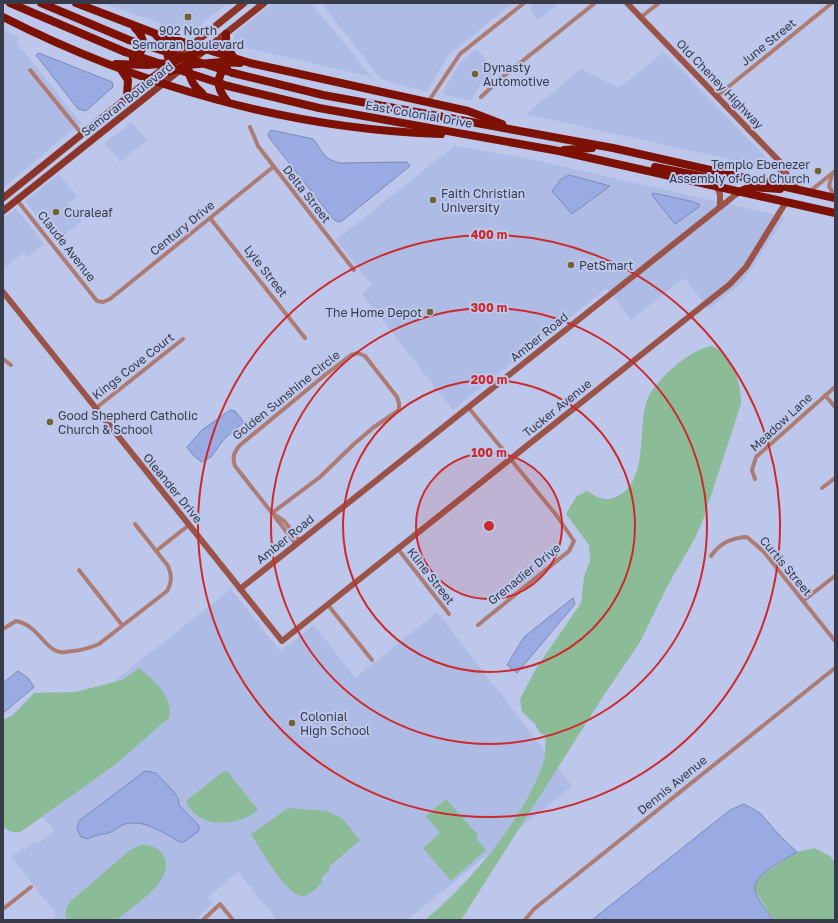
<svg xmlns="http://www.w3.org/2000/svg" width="838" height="923" viewBox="0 0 838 923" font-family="'Golos Text',sans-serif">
<rect width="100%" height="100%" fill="#bcc7eb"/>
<g fill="#aebbe5">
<path d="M102,3H228L197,28L186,32Z"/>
<path d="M273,3H311L372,77L234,45V34Z"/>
<path d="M321,3H513L448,55L427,92L381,79Z"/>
<path d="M535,3H559L538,20L529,8Z"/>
<path d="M3,29L19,38L17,43L81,123L3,188Z"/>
<path d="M477,49L496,73L479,87L471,101L442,94L460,62Z"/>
<path d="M664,52L775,167L774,169L526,114L581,69L619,88Z"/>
<path d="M131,122L147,140L120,162L105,143Z"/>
<path d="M454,146L530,159L785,217L743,282L709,309L684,278L631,320L607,288L453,410L362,294L372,285L336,240Z"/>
<path d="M59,174L77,196L69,203L83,220L56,241L25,201Z"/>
<path d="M16,208L44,244L27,257L23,253L3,269V219Z"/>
<path d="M231,589L280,651L314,625L355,678L437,612L572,786L407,920H277L238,872L207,898L213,903L195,920H158L155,917L152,920H52L57,915L11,857L23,848L25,850L35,842L37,844L54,831L4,768Z"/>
</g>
<g fill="#8cbc97">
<path d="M712,346C734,356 741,382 741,404L703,520L695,538L668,585L640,642L604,695L461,920H425C470,883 527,816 544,760C546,753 545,743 546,736L539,732L535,724L522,712L520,699L537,667L581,603L584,577L590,561L589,545L566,514L576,497L587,491C592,494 596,497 601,498C607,500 612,499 618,496C648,481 638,431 646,403C652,382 691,348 712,346Z"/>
<path d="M139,668C153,678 177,701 168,720L165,721L116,764L22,831C15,834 10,832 3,827V720L13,715L34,693L75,692L122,680Z"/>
<path d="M224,771L228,772L258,810C238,827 198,830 186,801Z"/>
<path d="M446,799L478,835L476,838L486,850L451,881L423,848L440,833L426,816Z"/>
<path d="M288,808L326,811L342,818L360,840L329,867V871L322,877V882C317,887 310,897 302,896C286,895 259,847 251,834Z"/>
<path d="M141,845C150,845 158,847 163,855C178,879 133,906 117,920H66V909L71,901L130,850Z"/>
<path d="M814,848L830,856L835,863V920H773L755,890V883L760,876L797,852Z"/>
</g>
<g fill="#9aabe3" stroke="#7c89b5">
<path d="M39,53L112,82L113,87L86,111L78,109L36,55Z"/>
<path d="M271,130L313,139C324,151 321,159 341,163L407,162L410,166L342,221L338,222L334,220L268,136L269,132Z"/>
<path d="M569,175L610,186L572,214L552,191L561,179Z"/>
<path d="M653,193L690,201L699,204V207L675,224L652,195Z"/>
<path d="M230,410L235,411L244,422L224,439L211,457L202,462L193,455L187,447L202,430Z"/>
<path d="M573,598L575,604L517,673L507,665L524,637Z"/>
<path d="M18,671L28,678L34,687L3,713V683Z"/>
<path d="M145,771L156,773L173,791L178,798L179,805L199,826V831L182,843C164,834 144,817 122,825C118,827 115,830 111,832C103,835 97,834 88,839L81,837L77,829L79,821Z"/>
<path d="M744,804L760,813L781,837L797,852C786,859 751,876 755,890C758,901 767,911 773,920H592L730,810Z"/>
</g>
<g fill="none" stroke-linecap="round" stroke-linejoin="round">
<g stroke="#ad7b71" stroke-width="4">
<path d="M641,17L659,3"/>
<path d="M30,70L82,134"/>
<path d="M717,96L832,3"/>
<path d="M481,97L500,79L595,3"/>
<path d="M428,102L460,54L524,3"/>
<path d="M250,127L258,146L354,270"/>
<path d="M832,174L829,186L835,197"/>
<path d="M809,192L835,171"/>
<path d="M17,200L97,301L103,302L110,299L273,167"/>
<path d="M210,218L305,338"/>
<path d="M358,353L365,356L397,397L399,403V410L374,427L354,444L320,477L272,513L235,466C232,457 234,453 239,446L325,375L351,355Z"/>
<path d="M3,359L11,365"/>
<path d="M825,395L835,407"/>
<path d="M468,407L557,516L574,541L569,551L478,625"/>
<path d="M96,408L183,339"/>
<path d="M755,479L752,470L756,457L835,387"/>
<path d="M822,488L835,478"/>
<path d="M272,513L284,521L300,541"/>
<path d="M275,517L296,544"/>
<path d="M398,549L449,614"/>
<path d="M156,551L189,525"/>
<path d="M711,556C720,543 731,538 747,537L764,552L835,641"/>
<path d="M79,570L122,625"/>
<path d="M803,601L835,576"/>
<path d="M328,605L372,660"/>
<path d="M3,629L16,621C38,625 45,650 60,652C64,653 69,651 73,651C83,650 90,648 99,644L167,591C172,582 172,576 168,566L135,524"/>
<path d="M3,909L31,887"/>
<path d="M203,920L220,904L233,920"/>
<path d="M525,920L534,909L835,668"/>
</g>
<g stroke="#9b5347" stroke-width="6">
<path d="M627,3L782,164C783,173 778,177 772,183"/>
<path d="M783,166L790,182L798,189"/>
<path d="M717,187L720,194V206"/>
<path d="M3,292L282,641L730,284L746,267L786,202"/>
<path d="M240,589L739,192"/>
</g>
<g stroke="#8c3427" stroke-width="7">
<path d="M3,198L244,3"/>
<path d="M3,211L264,3"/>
</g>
<g stroke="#7d1104" stroke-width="8">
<path d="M10,3L125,52"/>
<path d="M41,3L129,40"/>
<path d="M76,3L154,33L250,63L468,111L502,124"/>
<path d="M3,17C138,86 290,129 441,134"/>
<path d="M226,34V45L234,58"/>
<path d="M156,35L165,45L168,57"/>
<path d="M133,59C146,51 146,38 135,28"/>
<path d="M116,64L148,65L169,63L207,49"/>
<path d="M188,67C189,78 193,86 202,93"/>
<path d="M120,68L128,80L127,96"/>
<path d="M233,73L323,95L613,148L835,198"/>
<path d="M149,79L187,65L222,62L240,63"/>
<path d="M228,86L319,108L559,151L835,213"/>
<path d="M227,101C217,89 215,77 227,66"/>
<path d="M564,150L592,148"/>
<path d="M655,167L705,177L720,173"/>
<path d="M739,192L751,187L780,189"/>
</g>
<g stroke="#7d1104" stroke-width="8">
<path d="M129,40L233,73"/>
<path d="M125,52L228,86"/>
</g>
</g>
<circle cx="489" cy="526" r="73" fill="#ce292a" fill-opacity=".12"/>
<g fill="none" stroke="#ce292a" stroke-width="2">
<circle cx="489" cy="526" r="73"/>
<circle cx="489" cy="526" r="146"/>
<circle cx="489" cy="526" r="218"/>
<circle cx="489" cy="526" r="291"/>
</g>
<g fill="#746331" stroke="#bcc7eb" stroke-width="1.5">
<rect x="184" y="13" width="8" height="8" rx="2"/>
<circle cx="475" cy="74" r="4"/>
<circle cx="818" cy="171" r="4"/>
<circle cx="433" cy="200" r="4"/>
<circle cx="56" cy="212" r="4"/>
<circle cx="571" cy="265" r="4"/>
<circle cx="430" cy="312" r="4"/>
<circle cx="50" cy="422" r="4"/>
<circle cx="292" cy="723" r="4"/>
</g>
<g text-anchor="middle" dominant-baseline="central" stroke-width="4" stroke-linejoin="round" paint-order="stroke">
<g font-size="12" fill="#373b4a" stroke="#bcc7eb" text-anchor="start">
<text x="188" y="30" text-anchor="middle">902 North<tspan x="188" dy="14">Semoran Boulevard</tspan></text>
<text x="483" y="67">Dynasty<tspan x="483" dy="14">Automotive</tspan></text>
<text x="810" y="164" text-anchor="end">Templo Ebenezer<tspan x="810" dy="14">Assembly of God Church</tspan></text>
<text x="441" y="193">Faith Christian<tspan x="441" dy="14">University</tspan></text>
<text x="64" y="212">Curaleaf</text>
<text x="579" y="265">PetSmart</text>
<text x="422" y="312" text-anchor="end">The Home Depot</text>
<text x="58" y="415">Good Shepherd Catholic<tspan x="58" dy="14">Church &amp; School</tspan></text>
<text x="300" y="716">Colonial<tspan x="300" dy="14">High School</tspan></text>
</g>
<g font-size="12" fill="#373b4a" stroke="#bcc7eb">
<text transform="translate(768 42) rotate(-39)">June Street</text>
<text transform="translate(720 84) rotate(46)">Old Cheney Highway</text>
<text transform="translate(127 99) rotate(-38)">Semoran Boulevard</text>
<text transform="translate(419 114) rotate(10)">East Colonial Drive</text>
<text transform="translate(307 194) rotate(52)">Delta Street</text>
<text transform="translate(182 228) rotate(-39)">Century Drive</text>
<text transform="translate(67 246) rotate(52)">Claude Avenue</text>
<text transform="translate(266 271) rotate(52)">Lyle Street</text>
<text transform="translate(539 337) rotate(-39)">Amber Road</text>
<text transform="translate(133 366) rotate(-38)">Kings Cove Court</text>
<text transform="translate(286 395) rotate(-39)">Golden Sunshine Circle</text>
<text transform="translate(557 408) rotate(-39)">Tucker Avenue</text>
<text transform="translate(781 422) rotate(-43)">Meadow Lane</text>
<text transform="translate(173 488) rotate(51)">Oleander Drive</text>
<text transform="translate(285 539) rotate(-39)">Amber Road</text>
<text transform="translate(786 566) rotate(50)">Curtis Street</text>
<text transform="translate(524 574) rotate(-39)">Grenadier Drive</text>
<text transform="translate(431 576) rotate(52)">Kline Street</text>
<text transform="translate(672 785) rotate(-39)">Dennis Avenue</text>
</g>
</g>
<circle cx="489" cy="526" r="6" fill="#ce292a" stroke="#bcc7eb" stroke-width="2"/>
<g font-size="12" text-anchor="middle" font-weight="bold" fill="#ce292a" stroke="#bcc7eb" stroke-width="4" stroke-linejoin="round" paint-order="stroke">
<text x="489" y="239">400 m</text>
<text x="489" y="312">300 m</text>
<text x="489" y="384">200 m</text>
<text x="489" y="457">100 m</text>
</g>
<rect width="838" height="923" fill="none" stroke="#373b4a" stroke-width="8"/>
</svg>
